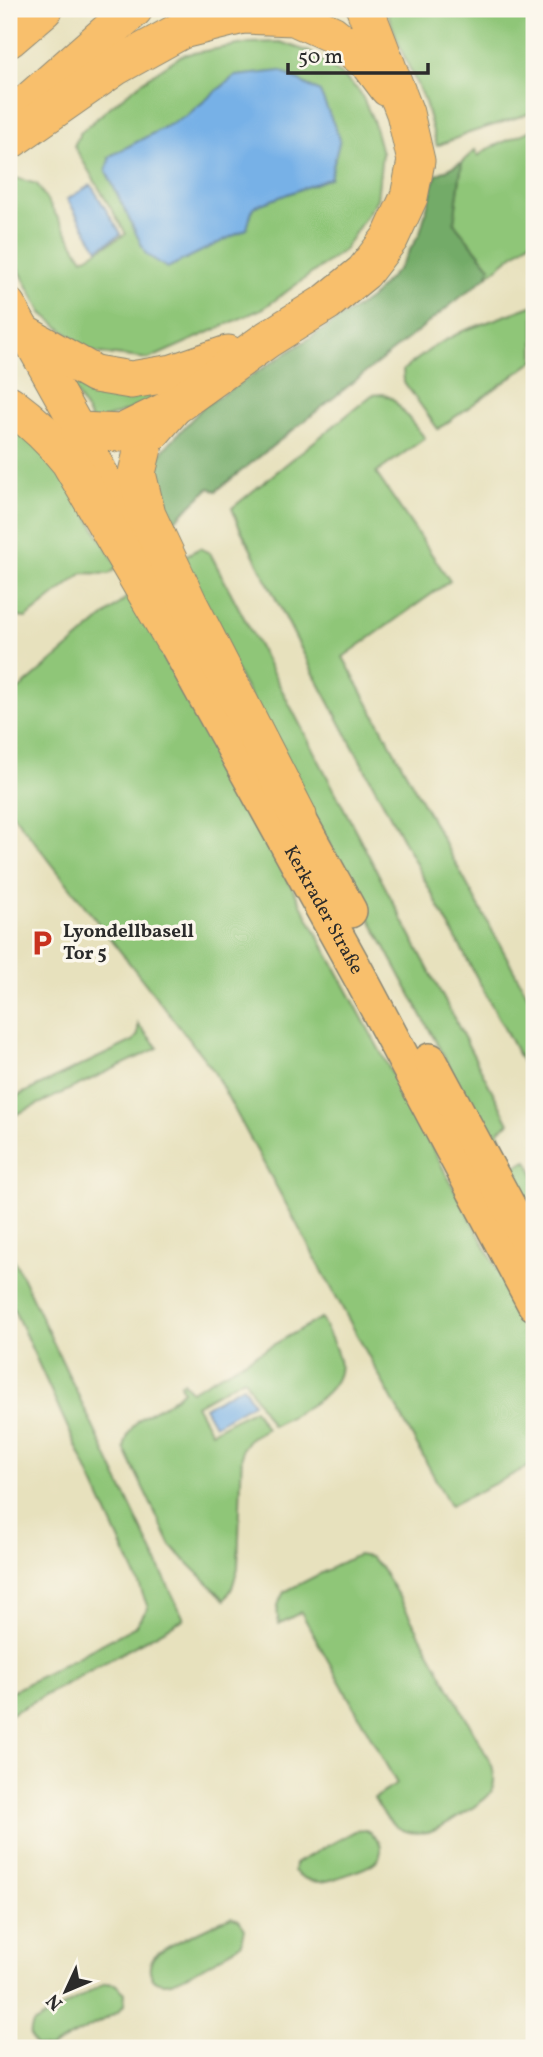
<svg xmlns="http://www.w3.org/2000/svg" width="543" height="2057" viewBox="0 0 543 2057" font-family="Vollkorn,serif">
<rect width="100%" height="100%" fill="#fbf7ec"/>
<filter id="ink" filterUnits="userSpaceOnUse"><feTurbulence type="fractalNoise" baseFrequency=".0143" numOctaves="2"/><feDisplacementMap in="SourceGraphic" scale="14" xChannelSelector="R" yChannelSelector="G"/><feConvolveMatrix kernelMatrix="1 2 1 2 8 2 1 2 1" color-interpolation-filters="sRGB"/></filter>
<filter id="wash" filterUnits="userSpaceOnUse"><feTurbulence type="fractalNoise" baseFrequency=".00686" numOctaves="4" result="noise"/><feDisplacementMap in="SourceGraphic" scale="28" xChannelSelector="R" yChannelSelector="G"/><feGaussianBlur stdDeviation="1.57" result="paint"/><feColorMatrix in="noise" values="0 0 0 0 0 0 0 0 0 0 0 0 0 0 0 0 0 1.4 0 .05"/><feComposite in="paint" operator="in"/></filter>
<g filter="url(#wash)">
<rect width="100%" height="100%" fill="#e7e1bd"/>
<g fill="#8fc678" stroke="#5d7852" stroke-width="2" fill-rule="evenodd">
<path d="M386,9H534V112L469,133L437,146L425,102L402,52Z"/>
<path d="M280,42L310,52L343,76L360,92L373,120L382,153L377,199L344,250L264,308L149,359L90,352L42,313L9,251V176L37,184L83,259L126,234L74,146L80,133L110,107L146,79L182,55L250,43ZM235,76L330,178L252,207L109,157L186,116Z"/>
<path d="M534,129V238L486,277L490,267L454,223L462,162L475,150L478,156L487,149Z"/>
<path d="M534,305V361L438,429L404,382L403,370L436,345L463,331Z"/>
<path d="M69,380L179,392L93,423Z"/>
<path d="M383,394L393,399L425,438L376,473L450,581L343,657L534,1007V1084L314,674L239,526L232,508L372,395Z"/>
<path d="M9,419L55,461L118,567L109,574L83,573L26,618L9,616Z"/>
<path d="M200,548L210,553L509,1123L498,1131L515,1166L527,1161L534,1174V1224L188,581L179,559Z"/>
<path d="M133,592L534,1337V1464L450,1506L213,1070L9,809V698Z"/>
<path d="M138,1024L158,1048L9,1118V1100L133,1041L138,1035Z"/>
<path d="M9,1249L184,1619L9,1715V1693L134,1627L148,1608L137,1579L9,1299Z"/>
<path d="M321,1318C327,1331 336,1345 339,1360C346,1393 295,1414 272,1426L244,1378L196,1405L211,1432L254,1409L266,1429L250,1438L242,1449L238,1568L232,1588L225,1600L171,1546L124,1448C133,1407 160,1416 183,1390L180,1384L183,1382L191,1391Z"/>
<path d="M357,1555L370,1557L380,1566L402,1602L492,1765C494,1774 496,1783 491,1792C486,1802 443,1826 431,1831C426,1833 415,1833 409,1832C391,1828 382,1812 374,1798L397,1784L301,1612L279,1624C276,1611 277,1604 284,1592Z"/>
<path d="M366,1830C377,1836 388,1848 376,1861C369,1868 355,1871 346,1875C338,1877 328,1882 319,1882C310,1882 300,1877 294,1871L295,1864L298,1862L355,1831Z"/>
<path d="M231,1917L239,1920L245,1929L242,1943C228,1953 187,1978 171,1982C151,1988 142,1965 158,1953C176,1941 201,1931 221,1921Z"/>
<path d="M105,1983L115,1984L125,1993L124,2005L118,2012L50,2048L36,2046C30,2038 29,2033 33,2024Z"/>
</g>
<path fill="#73ab68" stroke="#4f6b4a" stroke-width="2" d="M462,162L454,223L490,267L486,277L216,491L209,488L171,524L160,500L156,473L157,459L165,448L203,407L370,299L399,268L420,233L436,175Z"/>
<g fill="#77b1e7" stroke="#516e89" stroke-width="2">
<path d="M281,71L320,92L340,139L330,178L253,207L247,229L167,268L146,254L106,171L110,156L186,116L235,76Z"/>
<path d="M91,185L121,234L98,249L67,199Z"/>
<path d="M243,1386L253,1403L214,1425L204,1407Z"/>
</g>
</g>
<g filter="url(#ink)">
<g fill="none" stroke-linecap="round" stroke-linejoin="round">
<defs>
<path id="primary" d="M9,304L80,431L122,512"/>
<g id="trunk">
<path d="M122,512L143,565"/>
<path id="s1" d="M163,615L173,639L360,977L534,1304"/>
<path d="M285,793L350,911"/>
<path d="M430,1060L534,1253"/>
</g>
<g id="motorway">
<path d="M9,39L44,9"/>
<path d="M25,105L134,9"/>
<path d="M9,141L115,67L182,30L243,15L294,17L332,34L370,64L388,88"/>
<path d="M26,335L95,374L131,380L173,373L228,354"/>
<path d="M9,404C32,421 51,438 69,461L173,639"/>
<path d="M171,410L145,440L137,473L147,515L189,604L298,816"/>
<path d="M80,431L121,433L172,408L268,339L327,302L364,272L390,238L409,197L416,161L405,113L365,9"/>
</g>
</defs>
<use href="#primary" stroke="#898674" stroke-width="34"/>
<use href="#trunk" stroke="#898674" stroke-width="36"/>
<use href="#motorway" stroke="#898674" stroke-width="39"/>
<use href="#primary" stroke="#f8bf6c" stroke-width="32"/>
<use href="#trunk" stroke="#f8bf6c" stroke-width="33"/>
<use href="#motorway" stroke="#f8bf6c" stroke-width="37"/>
</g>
</g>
<defs>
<symbol id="parking-bare" viewBox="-9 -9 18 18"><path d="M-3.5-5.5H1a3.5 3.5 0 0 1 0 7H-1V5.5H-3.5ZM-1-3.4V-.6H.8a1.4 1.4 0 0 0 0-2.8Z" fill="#c8321e" stroke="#fbf7ec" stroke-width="2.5" paint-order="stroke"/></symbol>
</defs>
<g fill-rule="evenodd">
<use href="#parking-bare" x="23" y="924" width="38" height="38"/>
</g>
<g text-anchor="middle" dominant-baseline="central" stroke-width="7" stroke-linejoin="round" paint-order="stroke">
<g font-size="19" fill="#2b2b2b" stroke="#fbf7ec">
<text stroke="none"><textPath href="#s1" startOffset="336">Kerkrader Straße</textPath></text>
</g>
<g font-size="19" font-weight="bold" fill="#2b2b2b" stroke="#fbf7ec" text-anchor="start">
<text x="63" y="932">Lyondellbasell<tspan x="63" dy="22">Tor 5</tspan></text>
</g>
</g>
<rect width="543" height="2057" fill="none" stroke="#fbf7ec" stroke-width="35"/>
<g transform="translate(66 1991) rotate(226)" stroke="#fbf7ec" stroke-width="5" paint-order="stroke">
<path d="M0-5L12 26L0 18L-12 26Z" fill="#2b2b2b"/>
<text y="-10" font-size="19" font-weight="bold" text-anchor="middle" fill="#2b2b2b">N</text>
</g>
<path d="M288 63v10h140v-10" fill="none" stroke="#2b2b2b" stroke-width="3.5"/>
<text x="298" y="63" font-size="21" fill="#2b2b2b" stroke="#fbf7ec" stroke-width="5" paint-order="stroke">50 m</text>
</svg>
